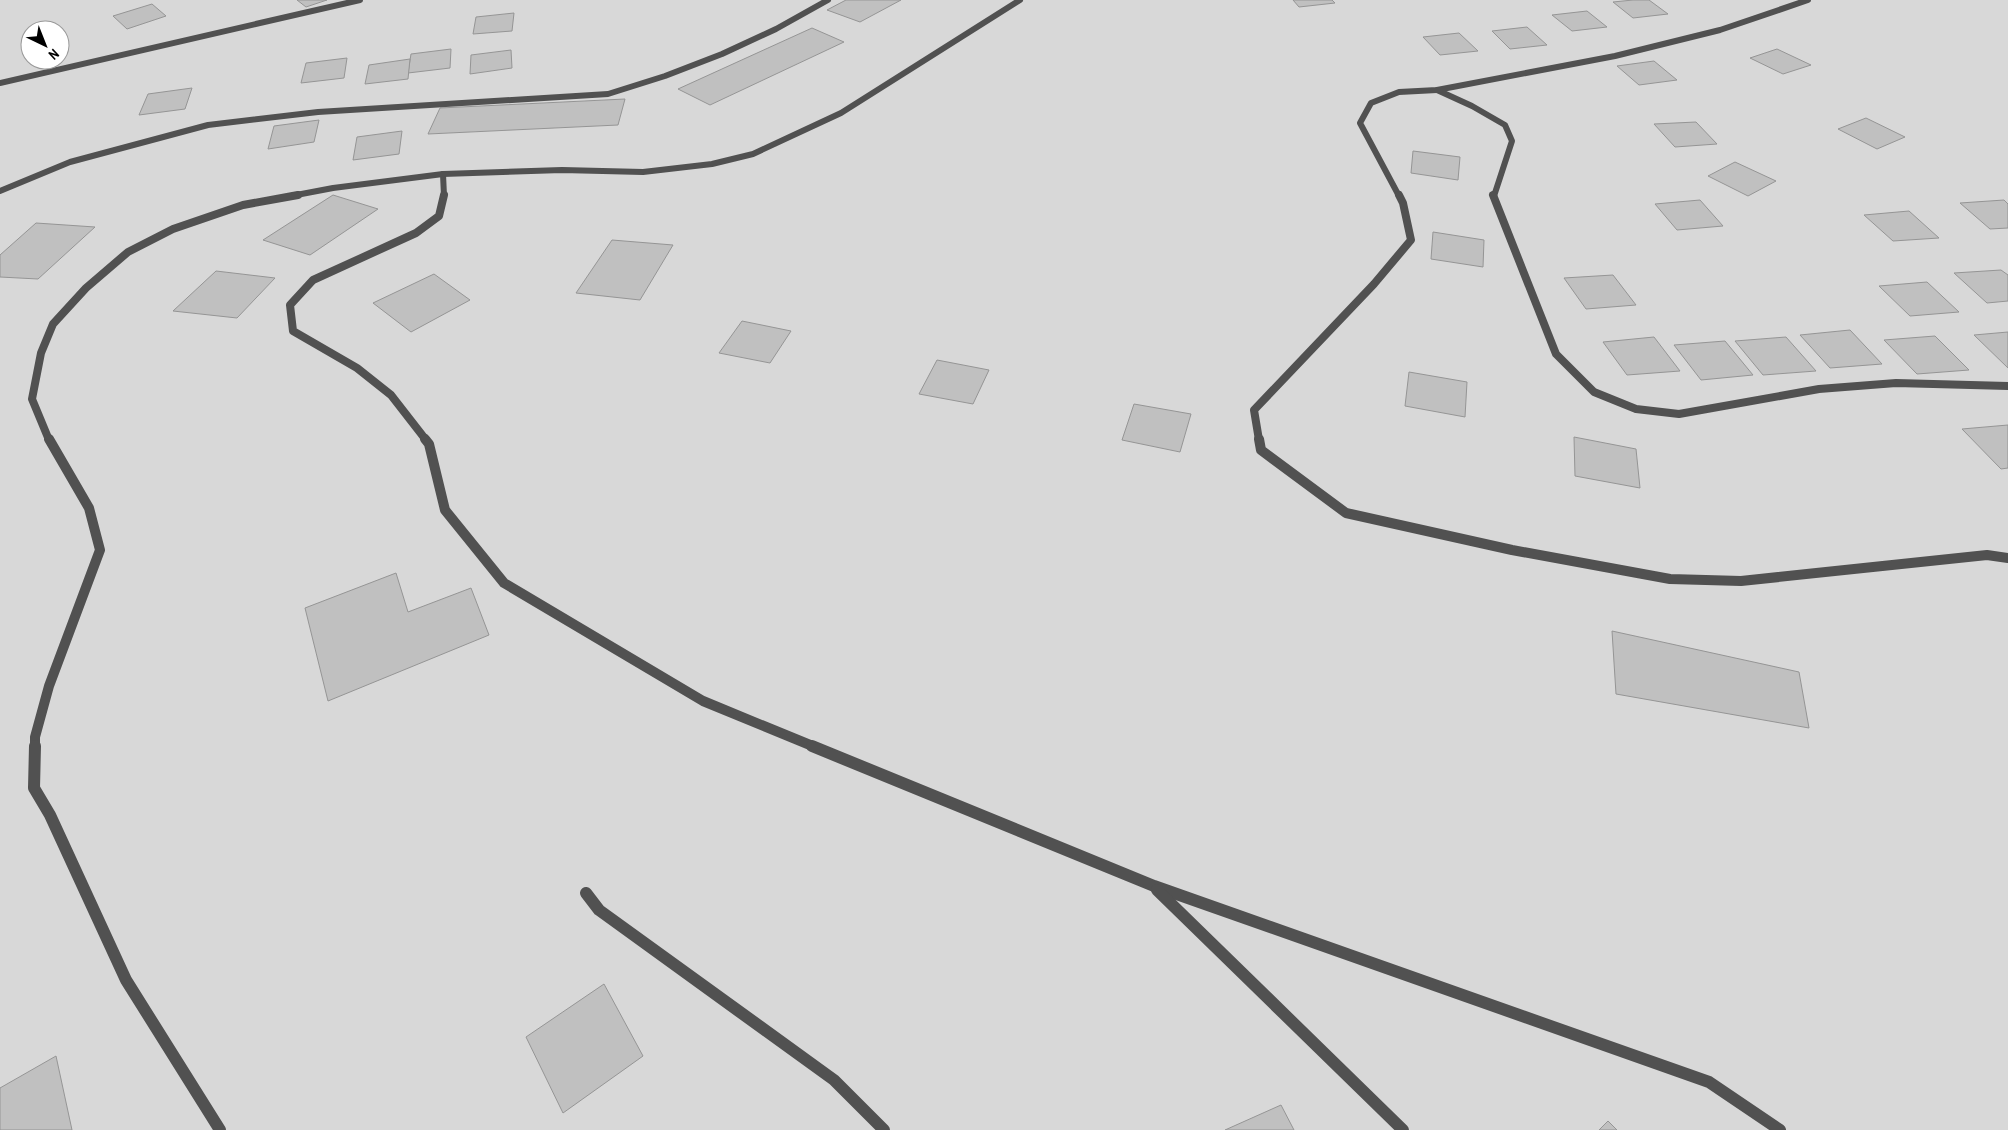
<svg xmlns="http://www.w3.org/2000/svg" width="2008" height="1130" viewBox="0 0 2008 1130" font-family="'Archivo Narrow',sans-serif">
<rect width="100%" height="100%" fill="#fff"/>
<path fill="#d8d8d8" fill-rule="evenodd" d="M0,0H2008V1130H0ZM30,30H60V60H30Z"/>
<g fill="#c0c0c0" stroke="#959595">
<path d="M297,0H327L306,7Z"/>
<path d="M846,0H901L860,22L827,10Z"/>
<path d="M1293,0H1332L1335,3L1299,7Z"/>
<path d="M1633,0H1649L1668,14L1633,18L1613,2Z"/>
<path d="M152,4L166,16L127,29L113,16Z"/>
<path d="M1587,11L1607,27L1572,31L1552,15Z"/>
<path d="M514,13L512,31L473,34L476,17Z"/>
<path d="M1527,27L1547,45L1510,49L1492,31Z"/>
<path d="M812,28L844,42L710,105L678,89Z"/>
<path d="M1459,33L1478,51L1440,55L1423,37Z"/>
<path d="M451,49L450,68L408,73L411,54Z"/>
<path d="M1777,49L1811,65L1783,74L1750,58Z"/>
<path d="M511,50L512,68L470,74L471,55Z"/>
<path d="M347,58L344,78L301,83L306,63Z"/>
<path d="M410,59L408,79L365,84L369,65Z"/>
<path d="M1654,61L1677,80L1639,85L1617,66Z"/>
<path d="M192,88L185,109L139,115L148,94Z"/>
<path d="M625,99L618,125L428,134L440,108Z"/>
<path d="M1866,118L1905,137L1877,149L1838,129Z"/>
<path d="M319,120L314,142L268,149L274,126Z"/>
<path d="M1696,122L1717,144L1675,147L1654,124Z"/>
<path d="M402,131L399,154L353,160L357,137Z"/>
<path d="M1413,151L1460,157L1458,180L1411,173Z"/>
<path d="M1735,162L1776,181L1748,196L1708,176Z"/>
<path d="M333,195L378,209L310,255L263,240Z"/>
<path d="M1700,200L1723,226L1677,230L1655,204Z"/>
<path d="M2004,200L2008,204V228L1990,229L1960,203Z"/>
<path d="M1909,211L1939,238L1893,241L1864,215Z"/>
<path d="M36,223L95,227L38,279L0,277V255Z"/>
<path d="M1433,232L1484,240L1483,267L1431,259Z"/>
<path d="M612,240L673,245L640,300L576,293Z"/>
<path d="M2001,270L2008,275V301L1987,303L1954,273Z"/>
<path d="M216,271L275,278L237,318L173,311Z"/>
<path d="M434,274L470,300L411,332L373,303Z"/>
<path d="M1613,275L1636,305L1586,309L1564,278Z"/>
<path d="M1927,282L1959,312L1910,316L1879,286Z"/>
<path d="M742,321L791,331L770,363L719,353Z"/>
<path d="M1850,330L1882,364L1830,368L1800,335Z"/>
<path d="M2008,332V368L1974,335Z"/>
<path d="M1935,336L1969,370L1917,374L1884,340Z"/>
<path d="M1654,337L1680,371L1627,375L1603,342Z"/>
<path d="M1786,337L1816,371L1763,375L1735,341Z"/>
<path d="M1725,341L1753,375L1701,380L1674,345Z"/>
<path d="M937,360L989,370L973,404L919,394Z"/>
<path d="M1409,372L1467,382L1465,417L1405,406Z"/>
<path d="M1134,404L1191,414L1180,452L1122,440Z"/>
<path d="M2008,425V468L2001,469L1962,429Z"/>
<path d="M1574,437L1636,449L1640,488L1575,476Z"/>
<path d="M396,573L408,612L471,588L489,635L328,701L305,608Z"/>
<path d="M1612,631L1799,672L1809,728L1616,694Z"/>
<path d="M604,984L643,1056L563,1113L526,1037Z"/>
<path d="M56,1056L72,1130H0V1088Z"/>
<path d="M1281,1105L1294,1130H1225Z"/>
<path d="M1608,1121L1617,1130H1599Z"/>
</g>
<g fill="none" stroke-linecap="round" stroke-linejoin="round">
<g stroke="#515151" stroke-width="6">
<path d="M0,83L360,0"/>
<path d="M1437,90L1472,106L1505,125L1512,141L1494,196"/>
<path d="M443,174L444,196"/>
<path d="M0,191L70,162L208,125L318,112L608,94L665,76L722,54L776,29L828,0"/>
<path d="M291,196L333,188L443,174L562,170L643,172L712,164L753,154L841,113L1020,0"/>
<path d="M1399,196L1360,123L1371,103L1399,92L1437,90L1615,56L1720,30L1808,0"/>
</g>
<g stroke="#515151" stroke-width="8">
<path d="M1493,195L1556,354L1594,392L1636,409L1679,414L1819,389L1896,383L2008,386"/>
<path d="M49,440L32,399L41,353L53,324L86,288L128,252L173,229L243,205L298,195"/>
<path d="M426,440L391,395L357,368L293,331L290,305L313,280L416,233L439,216L444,195"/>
<path d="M1259,440L1254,410L1374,284L1411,240L1403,203L1399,195"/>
</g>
<g stroke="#515151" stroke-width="10">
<path d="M425,439L429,444L445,510L504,583L703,701L815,747"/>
<path d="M1259,439L1261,450L1346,513L1512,550L1670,579L1741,581L1987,555L2008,558"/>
<path d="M35,747V737L49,686L100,550L89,508L49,439"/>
</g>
<g stroke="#515151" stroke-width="12">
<path d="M35,746L34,788L50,815L126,980L220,1130"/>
<path d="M812,746L1154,886L1709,1082L1780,1130"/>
<path d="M1157,890L1403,1130"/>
<path d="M586,893L599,910L834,1080L884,1130"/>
</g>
</g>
<g transform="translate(45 45) rotate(137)"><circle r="24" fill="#ffffff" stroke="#999999"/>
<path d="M0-4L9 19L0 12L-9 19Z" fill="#000000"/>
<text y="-8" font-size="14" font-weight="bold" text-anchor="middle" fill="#000000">N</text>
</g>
</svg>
